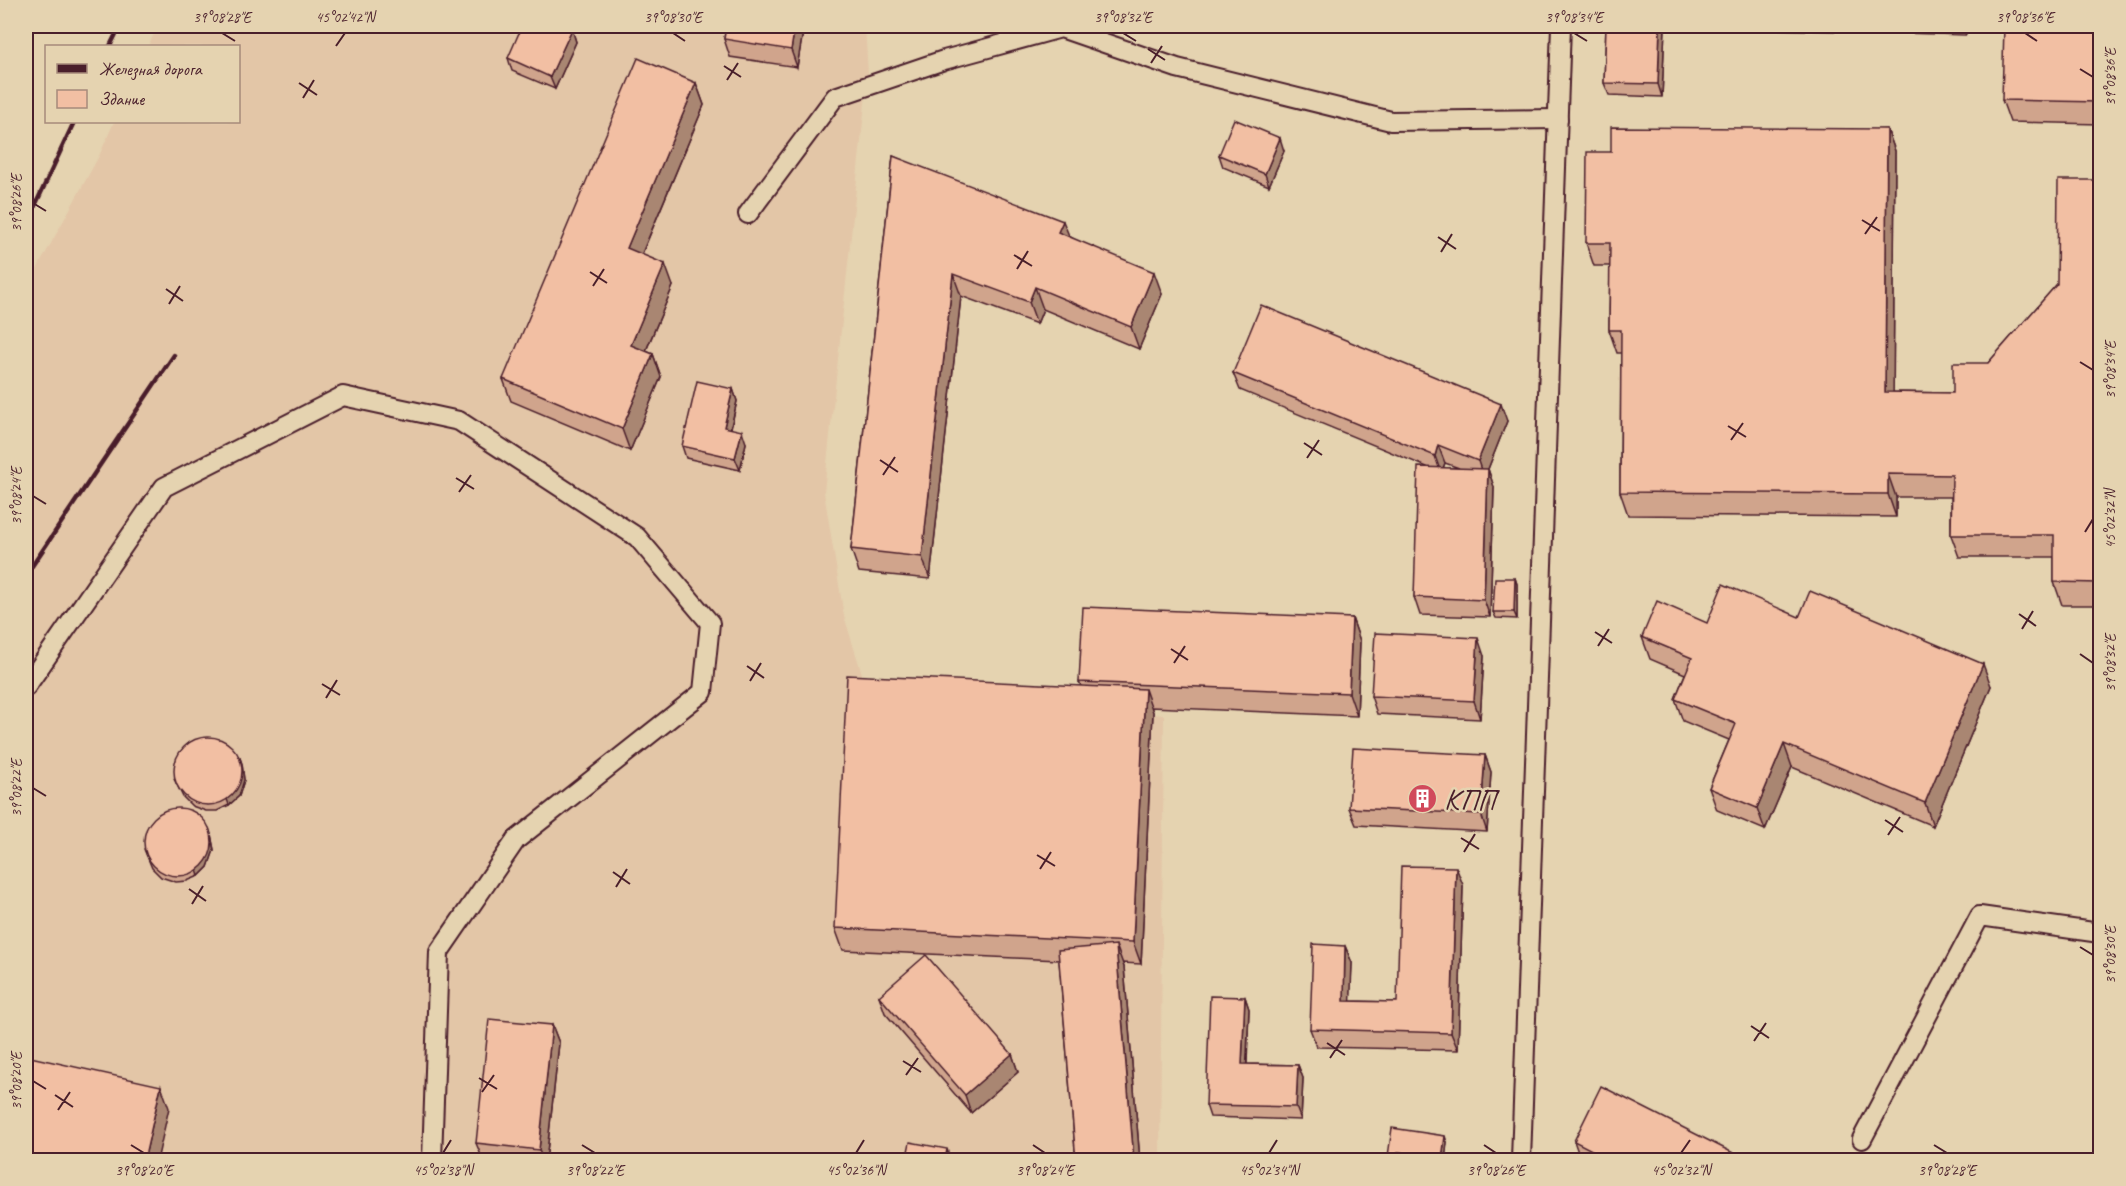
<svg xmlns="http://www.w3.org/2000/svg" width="2126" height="1186" viewBox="0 0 2126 1186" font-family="Caveat,sans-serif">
<rect width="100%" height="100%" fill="#e5d3b0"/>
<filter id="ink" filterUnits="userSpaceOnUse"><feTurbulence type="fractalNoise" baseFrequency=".0167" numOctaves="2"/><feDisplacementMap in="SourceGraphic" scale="12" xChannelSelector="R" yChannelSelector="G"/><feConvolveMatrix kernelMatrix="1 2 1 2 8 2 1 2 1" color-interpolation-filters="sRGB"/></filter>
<g filter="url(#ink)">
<path fill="#e3c6a7" d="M158,26H865L868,74L824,492L844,616L867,690L1164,715L1160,1160H26V289L99,156L114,122H238V46H148Z"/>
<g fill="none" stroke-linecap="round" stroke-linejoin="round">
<defs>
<g id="lane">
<path d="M748,214L835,97L944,60L1061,28L1177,68L1391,121L1558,119"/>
<path d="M26,687L164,487L343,396L459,421L637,537L710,623L703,692L516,840L439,952L432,1160"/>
<path d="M1862,1139L1980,916L2100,933"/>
<path d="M1521,1160L1561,26"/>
</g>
</defs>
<use href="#lane" stroke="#4a1f2b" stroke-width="22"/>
<use href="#lane" stroke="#e5d3b0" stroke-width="18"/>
<g stroke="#4a1f2b" stroke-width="4.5">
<path d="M110,46L120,26"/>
<path d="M26,225L74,122"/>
<path d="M26,575L174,355"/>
</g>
</g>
<g fill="#d0a48c" stroke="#4a1f2b" stroke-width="1.5" fill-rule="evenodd">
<path d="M726,26H804L797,67L730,57L724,39Z"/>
<path d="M1606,26H1665L1662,97L1609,95L1604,83Z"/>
<path d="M1736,26H1967L1966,35L1736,28Z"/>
<path d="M2100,26V124L2010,122L2002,100Z"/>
<path d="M572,29L576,42L555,89L512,71L508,58Z"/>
<path d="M696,83L704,105L642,254L673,286L646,351L653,354L661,377L630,451L511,401L503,379Z"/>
<path d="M1887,129L1895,151L1893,392L1953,393L1988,363L2057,284L2100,180V605H2062L2054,582V557H1959L1951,535V497H1896V517L1628,515L1620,492L1621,353H1617L1609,330L1610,266H1594L1586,243L1611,152Z"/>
<path d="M1284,151L1269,186L1223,167L1219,155Z"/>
<path d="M893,156L1069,236L1162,294L1139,349L1043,309L1037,324L961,296L930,579L859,572L851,549Z"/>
<path d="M1233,373L1507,421L1488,469L1494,487L1490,617L1420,615L1414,597L1427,467L1240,390ZM1445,463L1459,468H1443Z"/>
<path d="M733,389L737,401L731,428L746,443L740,470L686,458L682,446Z"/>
<path d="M1515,578L1517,584V619L1496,618L1493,612Z"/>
<path d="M1799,617L1991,686L1933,826L1792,767L1765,830L1717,810L1709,788L1729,740L1683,721L1675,699L1685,674L1650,659L1642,637L1707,623Z"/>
<path d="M1352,618L1360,641L1357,716L1151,707L1153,712L1141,964L1122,963L1124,967L1140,1161H1076L1059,960L843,950L835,928L1081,686L1079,682Z"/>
<path d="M1484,656L1480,719L1377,714L1371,696Z"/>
<path d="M1485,755L1491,772L1487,832L1356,825L1349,808Z"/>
<path d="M240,758L242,764L244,780L239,796L229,805L217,811H206L192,806L183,797L174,779Z"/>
<path d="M211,835L214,850L208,867L199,876L187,881L176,882L161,877L152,868L144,849Z"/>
<path d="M1463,885L1458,1050L1317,1047L1310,1029L1345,946L1352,963L1350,1001L1397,1002Z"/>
<path d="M879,996L1012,1054L1018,1072L971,1113L885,1013Z"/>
<path d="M1245,997L1249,1009L1247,1064L1298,1065L1303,1078L1301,1120L1210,1117L1206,1105Z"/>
<path d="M552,1025L559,1043L546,1161L483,1160L476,1143Z"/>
<path d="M1574,1141L1749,1161H1584L1580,1158Z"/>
<path d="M1447,1142L1445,1159L1455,1161H1390L1388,1156Z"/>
</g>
<g fill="#a98672" stroke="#4a1f2b" stroke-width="1.5">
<path d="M795,26H804L797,67L791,50Z"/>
<path d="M1660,26H1665L1662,97L1658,84Z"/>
<path d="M1963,26H1967L1966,35Z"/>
<path d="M572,29L576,42L555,89L550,77Z"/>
<path d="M696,83L704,105L635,270L627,248Z"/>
<path d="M1887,129L1895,151L1893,415L1885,392Z"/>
<path d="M1280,138L1284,151L1269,186L1265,174Z"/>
<path d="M1063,221L1072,243L1058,232Z"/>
<path d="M665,264L673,286L639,367L631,345Z"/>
<path d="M1154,272L1162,294L1139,349L1131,327Z"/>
<path d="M953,274L961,296L930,579L922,557Z"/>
<path d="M1035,287L1043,309L1037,324L1029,302Z"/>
<path d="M653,354L661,377L630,451L622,429Z"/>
<path d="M733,389L737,401L728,439L724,427Z"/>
<path d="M1501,404L1507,421L1484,479L1478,461Z"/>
<path d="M742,431L746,443L740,470L735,458Z"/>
<path d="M1438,445L1445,463L1441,473L1435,456Z"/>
<path d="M1488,469L1494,487L1490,617L1484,600Z"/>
<path d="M1888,474L1896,497V517L1888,494Z"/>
<path d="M1515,578L1517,584V619L1514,612Z"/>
<path d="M1352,618L1360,641L1357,716L1349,693Z"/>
<path d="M1478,638L1484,656L1480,719L1474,701Z"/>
<path d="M1983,664L1991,686L1933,826L1925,803Z"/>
<path d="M1145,689L1153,712L1141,964L1133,942Z"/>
<path d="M1784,744L1792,767L1765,830L1757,808Z"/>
<path d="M1485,755L1491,772L1487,832L1481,814Z"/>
<path d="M240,758L242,764L244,780L239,796L229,805L227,799Z"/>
<path d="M209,829L211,835L214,850L208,867L199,876L197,870Z"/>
<path d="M1456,867L1463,885L1458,1050L1451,1033Z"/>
<path d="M1116,945L1124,967L1140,1161H1134Z"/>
<path d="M1345,946L1352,963L1350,1018L1344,1001Z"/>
<path d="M1245,997L1249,1009L1246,1076L1242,1064Z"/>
<path d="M552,1025L559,1043L546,1161H543L539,1150Z"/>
<path d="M1012,1054L1018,1072L971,1113L965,1095Z"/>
<path d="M1298,1065L1303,1078L1301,1120L1296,1107Z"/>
<path d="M161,1086L169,1108L157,1161H144Z"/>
<path d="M1445,1136L1447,1142L1445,1161H1442Z"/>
<path d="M947,1149L951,1161H945Z"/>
</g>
<g fill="#f2bfa3" stroke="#4a1f2b" stroke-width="1.5">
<path d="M522,26H563L572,29L550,77L508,58Z"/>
<path d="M726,26H795L791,50L724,39Z"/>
<path d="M1606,26H1660L1658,84L1604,83Z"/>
<path d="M2004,26H2100V102L2002,100Z"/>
<path d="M638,58L696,83L627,248L665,264L631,345L653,354L622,429L503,379Z"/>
<path d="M1234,119L1280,138L1265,174L1219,155Z"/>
<path d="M1611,127L1887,129L1885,392L1953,393V363H1988L2057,284L2058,180H2100V583L2054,582V535H1951L1952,475L1888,474V494L1620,492L1621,330H1609L1610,243H1586L1587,152H1611Z"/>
<path d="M893,156L1063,221L1058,232L1154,272L1131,327L1035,287L1029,302L953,274L922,557L851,549Z"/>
<path d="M1261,305L1501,404L1478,461L1438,445L1435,456L1233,373Z"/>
<path d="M697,381L733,389L724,427L742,431L735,458L682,446Z"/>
<path d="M1418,467L1488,469L1484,600L1414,597Z"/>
<path d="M1495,578H1515L1514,612H1493Z"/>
<path d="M1723,584L1799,617L1810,591L1983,664L1925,803L1784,744L1757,808L1709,788L1736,724L1675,699L1692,658L1642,637L1657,601L1707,623Z"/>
<path d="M1083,607L1352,618L1349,693L1079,682Z"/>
<path d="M1375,633L1478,638L1474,701L1371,696Z"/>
<path d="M847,675L1145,689L1133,942L835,928Z"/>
<circle cx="208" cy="771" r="34"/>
<path d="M1353,748L1485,755L1481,814L1349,808Z"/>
<circle cx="178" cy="842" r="34"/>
<path d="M1401,866L1456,867L1451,1033L1310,1029L1313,944L1345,946L1344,1001L1397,1002Z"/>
<path d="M1116,945L1134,1161H1076L1058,950Z"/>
<path d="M926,955L1012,1054L965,1095L879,996Z"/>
<path d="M1210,996L1245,997L1242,1064L1298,1065L1296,1107L1206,1105Z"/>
<path d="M489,1019L552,1025L539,1150L476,1143Z"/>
<path d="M26,1056L161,1086L144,1161H26Z"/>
<path d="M1601,1086L1749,1161H1613L1574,1141Z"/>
<path d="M1392,1128L1445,1136L1442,1159L1398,1152V1157L1388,1156Z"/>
<path d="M910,1142L947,1149L945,1161H906Z"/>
<path d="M1398,1152L1455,1161H1397Z"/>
</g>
</g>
<path fill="none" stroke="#4a1f2b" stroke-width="2" d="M222,33L235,41M673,33L685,41M1123,33L1136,41M1574,33L1587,41M2025,33L2037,41M336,46L345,33M1148,49L1165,60M1151,63L1162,46M724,66L741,77M2080,69L2093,77M727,80L738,63M299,83L317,95M303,98L314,80M33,203L46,211M1862,220L1880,231M1865,234L1877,217M1438,237L1456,249M1441,252L1452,234M1014,255L1032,266M1017,269L1028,251M590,272L607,283M593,286L604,269M166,289L183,301M169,304L180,286M2080,362L2093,370M1728,426L1746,437M1731,440L1743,423M1304,443L1322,455M1307,458L1319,440M880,460L898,472M883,475L895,457M456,478L474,489M459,492L471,475M33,496L46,504M2085,532L2093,519M2019,614L2036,626M2022,629L2033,611M1595,632L1612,643M1598,646L1609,629M1171,649L1188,660M2080,654L2093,663M1174,663L1185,646M747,666L764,678M750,681L761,663M322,684L340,695M326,698L337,680M33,788L46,796M1885,820L1903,832M1888,835L1900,817M1461,838L1479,849M1464,852L1475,834M1037,855L1055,866M1040,869L1051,852M613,872L630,884M616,887L627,869M189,889L206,901M192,904L203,886M2080,947L2093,955M1751,1026L1769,1038M1754,1041L1766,1023M1327,1043L1345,1055M1330,1058L1342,1040M903,1061L921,1072M906,1075L918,1058M479,1078L497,1089M33,1081L46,1089M482,1092L494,1075M55,1095L73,1107M58,1110L70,1092M131,1145L144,1153M582,1145L595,1153M1033,1145L1045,1153M1484,1145L1496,1153M1934,1145L1947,1153M443,1153L451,1140M856,1153L864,1140M1269,1153L1277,1140M1681,1153L1690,1140"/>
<defs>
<symbol id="building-disc" viewBox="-11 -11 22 22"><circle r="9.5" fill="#d1495b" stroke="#e5d3b0"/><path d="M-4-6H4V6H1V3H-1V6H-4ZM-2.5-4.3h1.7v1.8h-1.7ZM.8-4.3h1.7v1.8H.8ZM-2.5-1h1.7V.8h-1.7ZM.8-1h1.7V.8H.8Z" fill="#fff"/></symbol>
</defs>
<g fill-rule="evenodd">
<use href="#building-disc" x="1406" y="782" width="33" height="33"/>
</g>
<g text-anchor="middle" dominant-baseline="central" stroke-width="5" stroke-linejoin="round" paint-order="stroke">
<g font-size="30" fill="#4a1f2b" stroke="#e5d3b0" text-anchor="start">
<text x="1444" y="799">КПП</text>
</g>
</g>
<rect width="2126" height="1186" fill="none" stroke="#e5d3b0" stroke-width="66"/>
<rect x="45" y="45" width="195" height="78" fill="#e5d3b0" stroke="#a78b7b" stroke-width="1.5"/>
<rect x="57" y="64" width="30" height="9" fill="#4a1f2b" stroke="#a78b7b" stroke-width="1.5"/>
<text x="99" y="75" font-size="18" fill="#4a1f2b">Железная дорога</text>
<rect x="57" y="90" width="30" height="18" fill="#f2bfa3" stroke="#a78b7b" stroke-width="1.5"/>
<text x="99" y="105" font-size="18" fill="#4a1f2b">Здание</text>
<rect x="33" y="33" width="2060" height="1120" fill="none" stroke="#4a1f2b" stroke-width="2"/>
<g font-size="15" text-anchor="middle" fill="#4a1f2b">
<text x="222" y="22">39°08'28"E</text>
<text x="345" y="22">45°02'42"N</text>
<text x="673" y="22">39°08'30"E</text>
<text x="1123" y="22">39°08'32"E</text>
<text x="1574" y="22">39°08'34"E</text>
<text x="2025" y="22">39°08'36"E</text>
<text transform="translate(2110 77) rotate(-90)" y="5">39°08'36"E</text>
<text transform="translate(16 203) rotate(-90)" y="5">39°08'26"E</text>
<text transform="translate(2110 370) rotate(-90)" y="5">39°08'34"E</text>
<text transform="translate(16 496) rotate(-90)" y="5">39°08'24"E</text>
<text transform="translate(2110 519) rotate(-90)" y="5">45°02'32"N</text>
<text transform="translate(2110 663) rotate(-90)" y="5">39°08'32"E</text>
<text transform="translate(16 788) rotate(-90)" y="5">39°08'22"E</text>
<text transform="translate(2110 955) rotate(-90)" y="5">39°08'30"E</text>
<text transform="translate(16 1081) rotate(-90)" y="5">39°08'20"E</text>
<text x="144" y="1175">39°08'20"E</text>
<text x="443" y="1175">45°02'38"N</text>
<text x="595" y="1175">39°08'22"E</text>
<text x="856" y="1175">45°02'36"N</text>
<text x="1045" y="1175">39°08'24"E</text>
<text x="1269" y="1175">45°02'34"N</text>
<text x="1496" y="1175">39°08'26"E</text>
<text x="1681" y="1175">45°02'32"N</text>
<text x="1947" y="1175">39°08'28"E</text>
</g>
</svg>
